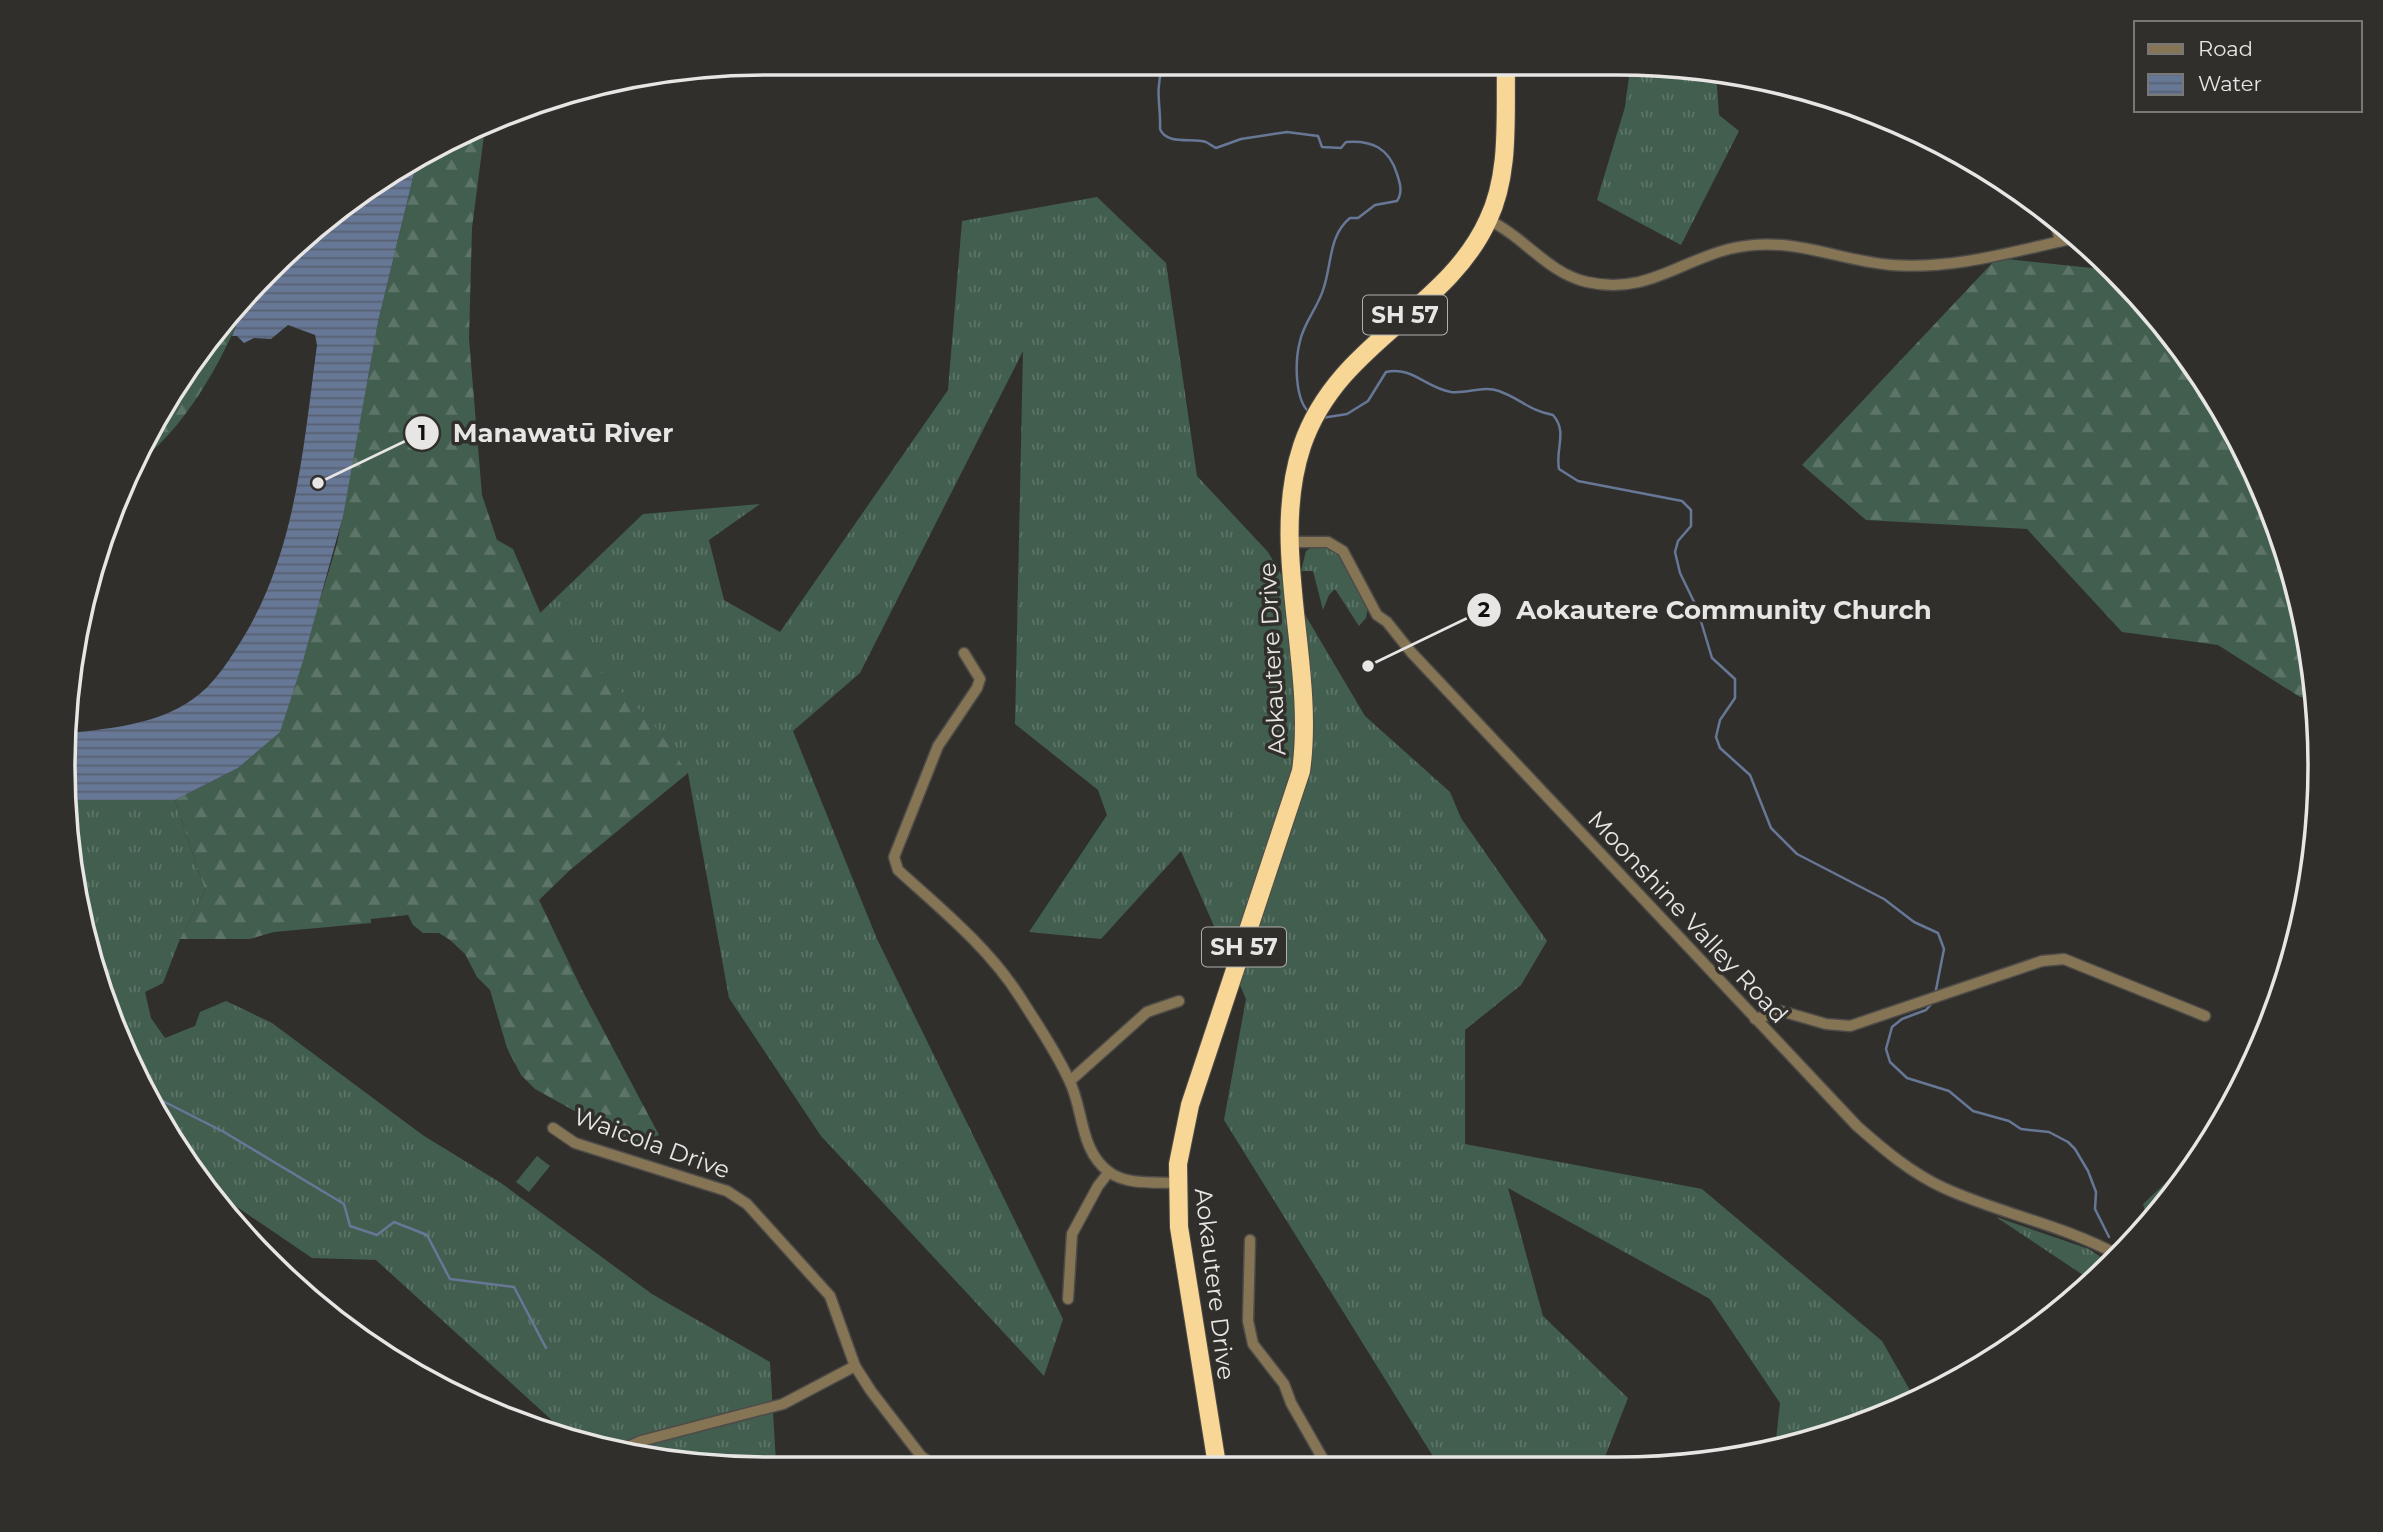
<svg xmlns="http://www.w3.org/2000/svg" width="2383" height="1532" viewBox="0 0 2383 1532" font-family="Montserrat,sans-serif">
<defs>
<pattern id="grass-tufts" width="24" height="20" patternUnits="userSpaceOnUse" patternTransform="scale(1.75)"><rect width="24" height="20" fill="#425e4f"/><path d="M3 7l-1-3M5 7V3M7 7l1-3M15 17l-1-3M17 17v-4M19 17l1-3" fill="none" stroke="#5d7568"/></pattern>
<pattern id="forest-firs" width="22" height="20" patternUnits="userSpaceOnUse" patternTransform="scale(1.75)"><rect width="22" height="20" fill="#425e4f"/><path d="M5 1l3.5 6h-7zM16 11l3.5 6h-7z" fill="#5d7568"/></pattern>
<pattern id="water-rules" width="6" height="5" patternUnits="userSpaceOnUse" patternTransform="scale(1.75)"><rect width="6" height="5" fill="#677796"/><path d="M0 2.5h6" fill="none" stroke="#586071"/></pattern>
</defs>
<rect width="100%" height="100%" fill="#312f2c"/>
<g fill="url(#grass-tufts)">
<path d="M1630,69L1716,71L1719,115L1739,131L1681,245L1597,200L1625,107Z"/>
<path d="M1097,197L1166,263L1197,476L1268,552L1365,716L1450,792L1461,818L1547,941L1521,985L1465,1030V1144L1702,1189L1882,1341L1916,1401L1799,1445L1775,1449L1780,1403L1710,1299L1508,1188L1543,1316L1628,1398L1601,1467L1439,1466L1224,1120L1246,999L1181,851L1101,939L1029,932L1107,815L1098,790L1015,724L1023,351L860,673L793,731L877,939L1063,1319L1044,1376L821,1136L729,998L688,773L540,613L643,514L760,504L709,540L724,600L780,632L948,390L962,221Z"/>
<path d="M1314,546L1333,549L1341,557L1368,608L1366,618L1359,626L1335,589L1329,595L1323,610L1313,571H1301L1306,551Z"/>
<path d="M65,800H175L205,890L180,939L163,983L145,992L151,1018L165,1038L195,1026L200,1012L226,1001L272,1023L424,1136L501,1183L652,1294L770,1362L776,1463H675L567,1434L376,1260L312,1258L209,1188L181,1156L117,1035L87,948Z"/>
<path d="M1996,1217L2089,1249L2110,1263L2087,1284L2086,1277Z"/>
</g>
<g fill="url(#forest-firs)">
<path d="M485,127L472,228L469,339L482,495L497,540L513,549L540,612L652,722L688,773L570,870L539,900L582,990L659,1135L634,1144L535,1089L521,1075L507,1048L490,990L477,977L465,954L450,940L439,933H423L413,925L408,915L371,919V923L274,932L250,939H180L205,890L175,800L238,768L280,731L337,544L378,322L417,161Z"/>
<path d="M1997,258L2111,270L2174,338L2247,455L2296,584L2315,699L2300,697L2218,645L2122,632L2027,529L1866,520L1802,465Z"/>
<path d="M248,296C229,349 190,421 146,456L139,455C166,395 203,344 248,296Z"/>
<path d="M2233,1102L2226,1117L2149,1224L2143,1204L2176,1173L2225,1108Z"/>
</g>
<path fill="#425e4f" d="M537,1156L550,1166L529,1192L516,1182Z"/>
<path fill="url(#water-rules)" d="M417,161L378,322L343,516L302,664L280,732L238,768L175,800H65L64,731L71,733C113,728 158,724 193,699C212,686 226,665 238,646C296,556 303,449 317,345L315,335L288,325L271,339L254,338L244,343L237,336H232L248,296L302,238L375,182Z"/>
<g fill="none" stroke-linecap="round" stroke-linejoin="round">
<g stroke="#677796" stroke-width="2.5">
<path d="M1162,69C1155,91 1161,107 1160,129C1167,146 1193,137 1206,142C1210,144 1213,147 1216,148L1241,139L1287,132L1318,136L1322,147L1341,148L1346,142C1372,140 1389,148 1397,174C1400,183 1403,192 1397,201L1375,205L1358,218H1350C1329,235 1332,262 1324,287C1319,306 1304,322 1300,341C1295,360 1294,400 1310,413"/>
<path d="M1322,418L1347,414L1368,401L1386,372C1412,366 1426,388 1451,392C1468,394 1483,385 1499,391C1521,399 1528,410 1553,415C1568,432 1555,449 1559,469L1578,481L1682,501L1691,510V526L1678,541L1675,552L1680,573L1697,608L1712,658L1735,679V698L1720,720L1716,737L1720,748L1750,775L1771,828L1797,854L1884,899L1914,922L1938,933L1944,949L1935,995"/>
<path d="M1934,1001L1926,1010L1902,1019L1892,1027L1886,1049L1890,1062L1907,1078L1949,1091L1973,1111L2009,1121L2021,1129L2049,1132L2068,1142L2075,1149L2088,1171L2096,1192L2095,1209L2109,1237"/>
<path d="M147,1093L224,1132L344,1204L350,1226L377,1235L394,1222L427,1235L450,1279L514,1287L546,1348"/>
</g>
<defs>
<g id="minor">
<path d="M1488,220C1524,236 1547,273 1587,282C1645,295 1678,262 1729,249C1790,234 1834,260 1891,265C1955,270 2018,250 2080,237"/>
<path d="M2055,220L2060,241"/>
<path d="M1289,542H1328L1343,551L1377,615L1387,622L1411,652L1857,1126C1883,1149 1911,1173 1944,1188C2001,1214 2063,1225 2118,1255"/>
<path d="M964,653L980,679L977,688L938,746L894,857L898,870C942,910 988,947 1020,997C1037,1024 1056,1051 1069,1080C1084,1109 1079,1150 1109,1172C1126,1185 1155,1182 1176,1183"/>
<path d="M1755,1019L1781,1011L1826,1024L1850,1026L2042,961L2064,959L2205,1016"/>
<path d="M1070,1081L1147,1012L1179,1001"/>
<path d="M553,1128L575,1143L727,1191L747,1204L830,1296L855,1366L871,1391L921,1456L932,1464"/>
<path d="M1250,1240L1248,1321L1253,1344L1284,1384L1291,1403L1327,1466"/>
<path d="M1068,1299L1072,1234L1098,1186L1109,1172"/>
<path d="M623,1449L641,1441L783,1404L855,1366"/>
</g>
<path id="highway" d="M1217,1465L1179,1227L1178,1164L1190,1105L1301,771C1316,664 1268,548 1302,446C1337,342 1447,311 1488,220C1510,174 1505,119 1506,69"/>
</defs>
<use href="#minor" stroke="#4e4c49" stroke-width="13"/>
<use href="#highway" stroke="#4e4c49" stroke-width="20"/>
<use href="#minor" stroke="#867555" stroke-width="10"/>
<use href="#highway" stroke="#f8d696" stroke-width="18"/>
</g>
<g text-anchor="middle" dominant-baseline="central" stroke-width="7" stroke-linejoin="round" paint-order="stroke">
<g fill="#312f2c" stroke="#b0afad" stroke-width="2">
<rect x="1363" y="295.5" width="84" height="39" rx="5"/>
<rect x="1202" y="927.5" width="84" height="39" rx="5"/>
</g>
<g font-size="23" font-weight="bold" fill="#e7e6e4">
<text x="1405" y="315">SH 57</text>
<text x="1244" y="947">SH 57</text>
</g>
<g font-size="24" fill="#e7e6e4" stroke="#312f2c">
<text transform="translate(1272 659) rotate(-93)">Aokautere Drive</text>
<text transform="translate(1688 917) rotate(47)">Moonshine Valley Road</text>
<text transform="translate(652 1143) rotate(20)">Waicola Drive</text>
<text transform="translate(1215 1284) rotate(83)">Aokautere Drive</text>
</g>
</g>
<path d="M0 0H2383V1532H0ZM766 75H1617A691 691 0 0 1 2308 766V766A691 691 0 0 1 1617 1457H766A691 691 0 0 1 75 766V766A691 691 0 0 1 766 75Z" fill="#312f2c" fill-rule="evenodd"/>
<path fill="none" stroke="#e7e6e4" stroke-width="3.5" d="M766 75H1617A691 691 0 0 1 2308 766V766A691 691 0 0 1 1617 1457H766A691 691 0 0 1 75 766V766A691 691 0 0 1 766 75Z"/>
<path fill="none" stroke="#e7e6e4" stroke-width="2.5" d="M318 483L422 433M1368 666L1484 610"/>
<g fill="#e7e6e4" stroke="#312f2c" stroke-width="2.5">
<circle cx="318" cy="483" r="7"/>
<circle cx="1368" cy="666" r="7"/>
<circle cx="422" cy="433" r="18"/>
<circle cx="1484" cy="610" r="18"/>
</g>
<g font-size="21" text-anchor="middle" font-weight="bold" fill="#111">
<text x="422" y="440">1</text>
<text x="1484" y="617">2</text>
</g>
<g font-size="26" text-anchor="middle" font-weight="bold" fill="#e7e6e4" stroke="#312f2c" stroke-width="7" stroke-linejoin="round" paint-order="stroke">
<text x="563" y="442">Manawatū River</text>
<text x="1724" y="619">Aokautere Community Church</text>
</g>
<rect x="2134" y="21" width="228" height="91" fill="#312f2c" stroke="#7a7876" stroke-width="2"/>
<rect x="2148" y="44" width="35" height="10" fill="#867555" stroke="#7a7876" stroke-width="2"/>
<text x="2198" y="56" font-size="21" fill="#e7e6e4">Road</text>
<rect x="2148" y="74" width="35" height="21" fill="url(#water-rules)" stroke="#7a7876" stroke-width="2"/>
<text x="2198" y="91" font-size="21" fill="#e7e6e4">Water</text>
</svg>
